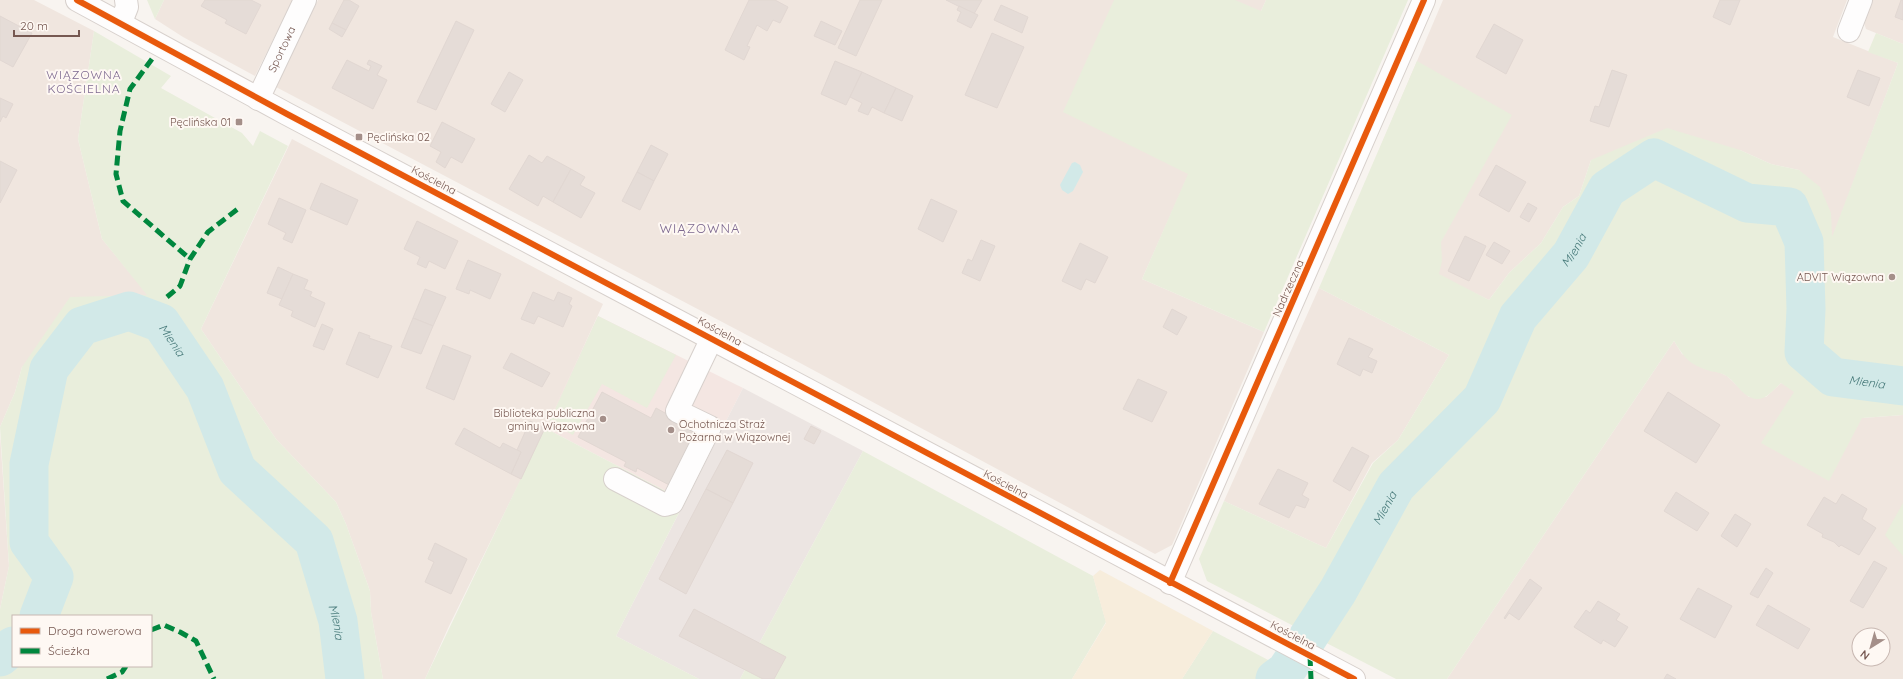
<svg xmlns="http://www.w3.org/2000/svg" width="1903" height="679" viewBox="0 0 1903 679" font-family="Quicksand,sans-serif">
<rect width="100%" height="100%" fill="#f8f4f0"/>
<g fill="#f0e6df" fill-rule="evenodd">
<path d="M0,0H34L94,31L78,139L102,239L148,295L22,367L15,392L0,427Z"/>
<path d="M164,0H293L255,76L183,37L155,19Z"/>
<path d="M318,0H1266L1142,279L1264,332L1172,545L1155,554L802,364L276,87Z"/>
<path d="M1443,0H1847L1833,37L1898,63L1832,239L1799,170L1771,164L1740,150L1591,160L1579,196L1563,207L1541,243L1509,273L1489,300L1345,230Z"/>
<path d="M1869,0H1903V44L1866,29L1862,17Z"/>
<path d="M292,139L603,304L549,422L449,626L425,679H383L371,612L370,591L346,524L336,502L276,439L201,329Z"/>
<path d="M1319,288L1449,355L1398,440L1372,463L1326,548L1224,501Z"/>
<path d="M1674,341L1682,354L1727,376L1749,397H1766L1781,383L1862,418L1903,415V679H1447ZM1859,635H1883V659H1859Z"/>
<path d="M0,434L9,566L0,609Z"/>
</g>
<path fill="#f4e6e2" d="M598,316L743,388L685,501L545,428Z"/>
<path fill="#ece5e2" d="M743,388L863,451L740,679H699L616,636Z"/>
<g fill="#e9eedc" fill-rule="evenodd">
<path d="M147,0H164L155,19Z"/>
<path d="M1114,0H1235L1261,11L1266,0H1408L1264,332L1142,279L1188,174L1063,112Z"/>
<path d="M94,31L171,76L161,88L242,133L253,146L260,131L288,146L201,329L276,439L336,502L346,524L370,591L371,612L383,679H0V609L9,566L0,427L15,392L22,367L70,297L147,295L102,239L78,139ZM13,616H151V666H13Z"/>
<path d="M1876,33L1903,44V415L1862,418L1829,481L1761,443L1794,392L1781,383C1774,389 1766,400 1756,399C1743,397 1737,384 1728,377C1723,373 1715,372 1710,371C1689,364 1685,359 1674,341L1447,679H1396L1207,581L1199,559L1224,501L1326,548L1373,463L1398,440L1449,355L1319,288L1417,61L1512,115L1441,242L1442,261L1439,274L1489,300L1509,273L1541,243L1563,207L1579,196L1591,160L1667,128L1740,150L1771,164L1799,170L1820,187L1831,213L1832,237L1898,63L1868,52Z"/>
<path d="M598,316L676,355L647,408L602,384L573,435L549,422Z"/>
<path d="M545,428L685,501L616,636L699,679H425Z"/>
<path d="M863,451L1093,576L1106,622L1072,679H740Z"/>
<path d="M1903,503V556L1885,535Z"/>
<path d="M1213,631L1304,679H1182Z"/>
</g>
<path fill="#f7eddc" d="M1100,570L1213,631L1182,679H1072L1106,623L1093,576Z"/>
<path fill="#d2e9e8" d="M1075,162L1080,165L1083,172L1073,191L1068,194L1062,190L1060,185L1072,163Z"/>
<g fill="none" stroke-linecap="round" stroke-linejoin="round">
<g stroke="#d2e9e8" stroke-width="39">
<path id="s1" d="M39,616L54,577L29,542V464L49,369L82,326L129,311L161,323L205,388L237,470L314,541L338,621L345,679"/>
<path d="M0,657L13,646"/>
<path id="s2" d="M1275,679L1286,671L1338,591L1396,486L1482,399L1518,317L1571,255L1607,189L1654,158L1747,203L1789,207L1804,242L1806,309L1804,352L1833,377L1903,386"/>
</g>
</g>
<g fill="#e5dcd7" stroke="#e1d7d2">
<path d="M205,0H251L261,5L246,34L225,23L227,20L201,6Z"/>
<path d="M344,0H349L359,6L346,30L332,23Z"/>
<path d="M749,0H775L788,7L780,23L773,20L767,31L757,25L747,46L750,47L744,60L725,50Z"/>
<path d="M860,0H882L856,56L838,48Z"/>
<path d="M946,0H982L974,14Z"/>
<path d="M1720,0H1740L1730,25L1713,17Z"/>
<path d="M1901,0H1903V20L1895,17Z"/>
<path d="M1001,5L1028,17L1022,33L994,20Z"/>
<path d="M959,6L978,15L971,28L957,21L961,12L957,10Z"/>
<path d="M0,16L32,33L13,67L0,60Z"/>
<path d="M456,21L474,30L436,110L417,102Z"/>
<path d="M821,21L842,31L835,45L814,36Z"/>
<path d="M332,23L346,30L342,37L329,29Z"/>
<path d="M1494,24L1523,40L1506,74L1476,57Z"/>
<path d="M992,33L1024,47L997,108L965,95Z"/>
<path d="M347,60L369,71L371,66L367,64L369,60L382,66L377,75L387,80L373,109L332,88Z"/>
<path d="M835,61L862,72L846,105L821,94Z"/>
<path d="M1612,70L1627,75L1609,127L1590,121L1595,106L1599,107Z"/>
<path d="M1858,70L1880,78L1869,106L1847,97Z"/>
<path d="M509,72L523,80L505,112L491,104Z"/>
<path d="M862,72L896,88L884,113L872,107L868,115L858,111L862,103L850,97Z"/>
<path d="M896,88L913,96L902,121L884,113Z"/>
<path d="M0,98L13,104L6,118L3,116L0,122Z"/>
<path d="M442,122L475,139L462,163L451,157L445,168L436,162L441,152L430,146Z"/>
<path d="M651,145L668,154L654,181L637,172Z"/>
<path d="M529,155L542,163L547,156L571,169L553,202L543,196L538,206L509,189Z"/>
<path d="M0,161L17,170L0,203Z"/>
<path d="M1496,165L1526,182L1509,212L1479,195Z"/>
<path d="M571,169L585,177L580,185L595,193L581,218L553,202Z"/>
<path d="M637,172L654,181L640,210L622,201Z"/>
<path d="M321,183L358,200L347,225L310,209Z"/>
<path d="M279,198L306,210L292,243L283,239L286,233L268,224Z"/>
<path d="M931,199L957,211L943,242L918,229Z"/>
<path d="M1528,203L1537,208L1529,222L1520,217Z"/>
<path d="M417,221L458,241L445,269L429,261L426,268L417,264L420,257L404,249Z"/>
<path d="M1465,236L1486,246L1469,281L1448,271Z"/>
<path d="M981,240L995,246L980,281L962,273L968,259L972,261Z"/>
<path d="M1494,242L1510,251L1502,264L1486,255Z"/>
<path d="M1080,243L1108,257L1095,283L1086,279L1081,290L1062,281Z"/>
<path d="M468,260L501,274L490,299L470,290L469,294L456,289Z"/>
<path d="M278,267L293,274L282,299L267,293Z"/>
<path d="M293,274L308,280L304,289L312,292L310,296L325,303L315,327L291,316L293,311L279,305Z"/>
<path d="M425,289L446,297L433,326L413,318Z"/>
<path d="M533,292L554,301L558,292L572,298L569,304L572,306L563,327L538,316L534,324L521,319Z"/>
<path d="M1172,309L1187,317L1177,335L1163,327Z"/>
<path d="M413,318L433,326L421,354L401,347Z"/>
<path d="M322,324L333,329L324,350L313,346Z"/>
<path d="M359,332L370,336L369,338L392,346L378,378L346,364Z"/>
<path d="M1349,338L1373,349L1368,357L1377,361L1372,373L1363,369L1360,376L1337,364Z"/>
<path d="M443,345L471,356L454,400L426,388Z"/>
<path d="M511,353L550,373L542,387L503,368Z"/>
<path d="M1138,379L1167,392L1152,422L1123,409Z"/>
<path d="M602,392L651,418L656,408L701,433L673,487L637,468L636,472L624,466L626,462L578,437Z"/>
<path d="M1668,392L1720,425L1696,463L1644,431Z"/>
<path d="M530,421L545,428L521,479L511,474L521,452L517,450Z"/>
<path d="M811,426L821,431L814,444L804,439Z"/>
<path d="M464,428L500,448L503,443L521,452L511,474L455,444Z"/>
<path d="M1352,447L1369,456L1350,491L1333,481Z"/>
<path d="M727,450L753,463L733,503L706,489Z"/>
<path d="M1278,469L1308,483L1302,495L1309,499L1305,508L1296,505L1289,518L1259,504Z"/>
<path d="M706,489L733,503L686,594L659,579Z"/>
<path d="M1676,492L1709,513L1697,531L1664,511Z"/>
<path d="M1842,494L1867,509L1862,519L1876,528L1859,555L1841,545L1839,547L1834,542L1822,537L1823,534L1807,525L1824,497L1836,504Z"/>
<path d="M1735,514L1751,524L1737,547L1721,536Z"/>
<path d="M435,543L467,559L451,594L425,582L434,562L428,559Z"/>
<path d="M1874,561L1887,568L1863,608L1850,601Z"/>
<path d="M1766,568L1773,573L1758,598L1750,594Z"/>
<path d="M1530,579L1542,588L1519,620L1509,613L1505,619L1504,618Z"/>
<path d="M1698,588L1732,606L1715,638L1680,619Z"/>
<path d="M1598,601L1620,614L1616,620L1628,627L1615,647L1603,640L1601,644L1574,627L1586,610L1590,613Z"/>
<path d="M1768,605L1810,629L1798,649L1756,625Z"/>
<path d="M694,609L786,657L774,679H763L679,636Z"/>
<path d="M1667,674L1676,679H1664Z"/>
</g>
<g fill="none" stroke-linecap="round" stroke-linejoin="round">
<defs>
<g id="minor">
<path d="M77,0L287,114L1354,679"/>
<path d="M121,22L127,7L126,0"/>
<path d="M1849,31L1861,0"/>
<path id="s3" d="M258,99L305,0"/>
<path d="M615,479L665,505L672,503L710,427L677,411L712,338"/>
<path d="M1170,583L1424,0"/>
</g>
</defs>
<use href="#minor" stroke="#d7d0cc" stroke-width="24"/>
<use href="#minor" stroke="#fefdfd" stroke-width="22"/>
<g stroke="#00873e" stroke-width="5" stroke-dasharray="10 5" stroke-linecap="butt">
<path d="M152,59L130,89L120,131L116,174L123,201L190,259"/>
<path d="M167,297L180,286L190,259L208,232L239,208"/>
<path d="M151,630L164,625L180,632L196,641L214,679"/>
<path d="M1310,656L1311,679"/>
<path d="M107,679L122,672L126,666"/>
</g>
<defs>
<g id="cycleway">
<path d="M77,0L287,114L1354,679"/>
<path d="M1170,583L1424,0"/>
</g>
</defs>
<use href="#cycleway" stroke="#fef8f3" stroke-width="8"/>
<use href="#cycleway" stroke="#e8590c" stroke-width="6"/>
</g>
<g fill="#a48f89" stroke="#fef8f3" stroke-width="1.5">
<rect x="235" y="118" width="8" height="8" rx="2"/>
<rect x="355" y="133" width="8" height="8" rx="2"/>
<circle cx="1892" cy="277" r="4"/>
<circle cx="603" cy="419" r="4"/>
<circle cx="671" cy="430" r="4"/>
</g>
<g text-anchor="middle" dominant-baseline="central" stroke-width="4" stroke-linejoin="round" paint-order="stroke">
<g font-size="11" fill="#765851" stroke="#fef8f3">
<text stroke="none"><textPath href="#s3" startOffset="55">Sportowa</textPath></text>
<text transform="translate(434 180) rotate(28)">Kościelna</text>
<text transform="translate(1288 288) rotate(-66)">Nadrzeczna</text>
<text transform="translate(720 331) rotate(29)">Kościelna</text>
<text transform="translate(1006 484) rotate(28)">Kościelna</text>
<text transform="translate(1293 635) rotate(28)">Kościelna</text>
</g>
<g font-size="11" fill="#765851" stroke="#fef8f3" text-anchor="end">
<text x="231" y="122">Pęclińska 01</text>
<text x="367" y="137" text-anchor="start">Pęclińska 02</text>
<text x="1884" y="277">ADVIT Wiązowna</text>
<text x="595" y="413">Biblioteka publiczna<tspan x="595" dy="13">gminy Wiązowna</tspan></text>
<text x="679" y="424" text-anchor="start">Ochotnicza Straż<tspan x="679" dy="13">Pożarna w Wiązownej</tspan></text>
</g>
<g font-size="12" letter-spacing="1" fill="#7d6990" stroke="#fef8f3">
<text x="84" y="74">WIĄZOWNA<tspan x="84" dy="14">KOŚCIELNA</tspan></text>
</g>
<g font-size="12" font-style="italic" fill="#457878" stroke="#fef8f3">
<text stroke="none"><textPath href="#s2" startOffset="528">Mienia</textPath></text>
<text stroke="none"><textPath href="#s1" startOffset="418">Mienia</textPath></text>
<text stroke="none"><textPath href="#s2" startOffset="1020">Mienia</textPath></text>
<text stroke="none"><textPath href="#s2" startOffset="204">Mienia</textPath></text>
<text stroke="none"><textPath href="#s1" startOffset="753">Mienia</textPath></text>
</g>
<g font-size="13" letter-spacing="1" fill="#7d6990" stroke="#fef8f3">
<text x="700" y="228">WIĄZOWNA</text>
</g>
</g>
<rect x="12" y="615" width="140" height="52" fill="#fef8f3" stroke="#c8b8b2"/>
<rect x="20" y="628" width="20" height="6" fill="#e8590c" stroke="#c8b8b2"/>
<text x="48" y="635" font-size="12" fill="#765851">Droga rowerowa</text>
<rect x="20" y="648" width="20" height="6" fill="#00873e" stroke="#c8b8b2"/>
<text x="48" y="655" font-size="12" fill="#765851">Ścieżka</text>
<g transform="translate(1871 647) rotate(217)"><circle r="19" fill="#fef8f3" stroke="#c8b8b2"/>
<path d="M0-3L7 15L0 10L-7 15Z" fill="#a48f89"/>
<text y="-6" font-size="11" font-weight="bold" text-anchor="middle" fill="#765851">N</text>
</g>
<path d="M14 30v6h65v-6" fill="none" stroke="#765851" stroke-width="2"/>
<text x="20" y="30" font-size="12" fill="#765851" stroke="#fef8f3" stroke-width="3" paint-order="stroke">20 m</text>
</svg>
